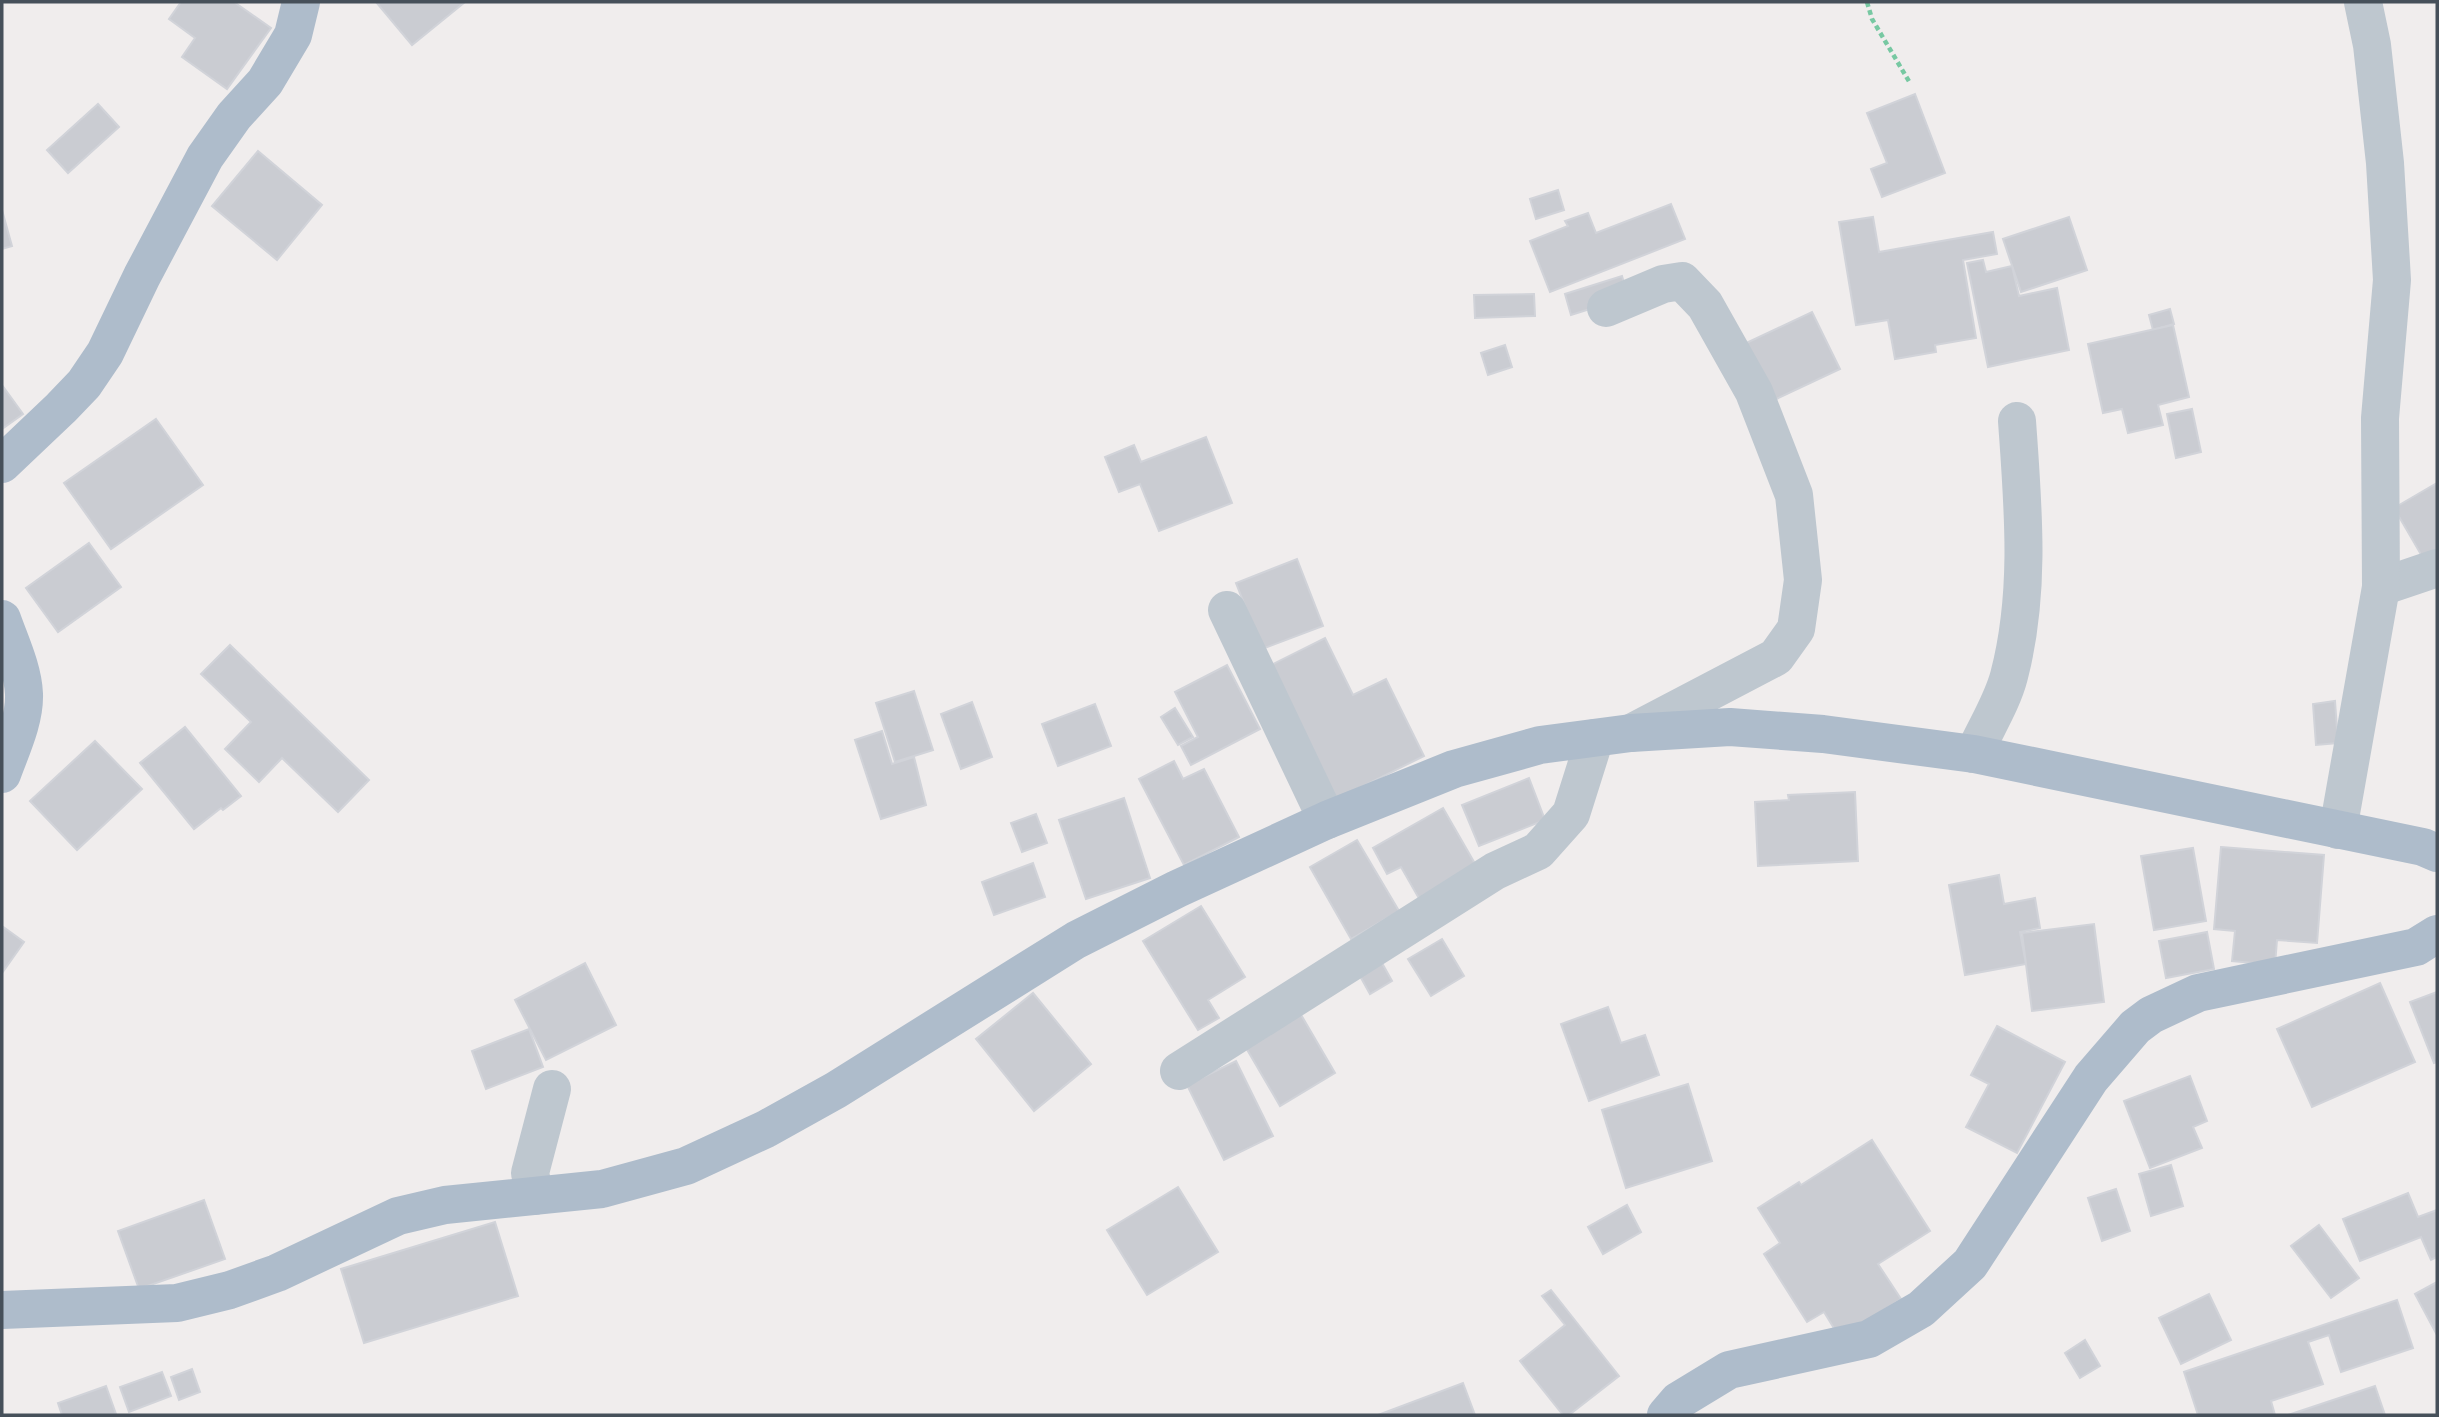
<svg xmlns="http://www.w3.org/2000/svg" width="2439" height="1417" viewBox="0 0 2439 1417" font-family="Inter,sans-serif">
<rect width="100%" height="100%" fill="#f0eded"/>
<g fill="#caccd2" stroke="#d1d3d9" stroke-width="2">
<path d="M181,2H234L271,28L227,89L182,57L195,38L169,19Z"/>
<path d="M376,2H465L412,45Z"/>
<path d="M1915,94L1945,173L1882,197L1871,169L1887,163L1867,113Z"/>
<path d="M98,104L119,127L68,173L47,150Z"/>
<path d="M258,151L322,205L277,260L212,206Z"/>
<path d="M1558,190L1564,210L1536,219L1530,199Z"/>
<path d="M1671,204L1685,239L1550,292L1530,241L1568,226L1565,221L1588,213L1596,233Z"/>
<path d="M2,210L12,246L2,249Z"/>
<path d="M1873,217L1879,252L1993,232L1997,254L1963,260L1976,338L1935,345L1936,352L1895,359L1888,320L1856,325L1839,222Z"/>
<path d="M2069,217L2087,270L2021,292L2003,239Z"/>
<path d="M1983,260L1986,272L2012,266L2019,296L2057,288L2069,350L1988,367L1967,263Z"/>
<path d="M1622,276L1628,297L1571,315L1565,294Z"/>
<path d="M1534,294L1535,316L1475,318L1474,295Z"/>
<path d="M2170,309L2174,324L2153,330L2149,315Z"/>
<path d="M1812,312L1840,369L1770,402L1742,345Z"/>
<path d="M2173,325L2189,397L2158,405L2163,425L2128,433L2122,409L2103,413L2088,344Z"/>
<path d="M1505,345L1512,367L1488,375L1481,353Z"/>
<path d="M2,385L23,414L2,429Z"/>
<path d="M2192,409L2201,452L2176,458L2167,414Z"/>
<path d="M156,419L203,485L111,549L64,483Z"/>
<path d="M1206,437L1232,503L1159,531L1140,484L1119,492L1105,457L1134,445L1141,462Z"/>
<path d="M2437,483V550L2423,558L2394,508Z"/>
<path d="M89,543L121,587L58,632L26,588Z"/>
<path d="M1297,559L1323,626L1262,649L1236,583Z"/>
<path d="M1325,638L1353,695L1386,679L1424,756L1329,803L1263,669Z"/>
<path d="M230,645L369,780L338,812L282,758L259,782L225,749L251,722L201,674Z"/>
<path d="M1227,665L1260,729L1191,765L1181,746L1198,737L1175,692Z"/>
<path d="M914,691L933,750L895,762L876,703Z"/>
<path d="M2335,701L2338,743L2316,745L2313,704Z"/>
<path d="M972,702L992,757L961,769L941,714Z"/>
<path d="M1095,704L1111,746L1058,766L1042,724Z"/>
<path d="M1175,708L1193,737L1178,745L1161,717Z"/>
<path d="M185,727L241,796L223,810L221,808L194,829L140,763Z"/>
<path d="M882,731L892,764L914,757L926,805L881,819L855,740Z"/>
<path d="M95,741L142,789L77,850L30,801Z"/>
<path d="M1174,761L1183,779L1204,769L1239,837L1184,865L1139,779Z"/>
<path d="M1529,778L1545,820L1479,846L1462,805Z"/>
<path d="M1855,792L1858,861L1758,866L1755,802L1789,800L1788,795Z"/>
<path d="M1124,798L1150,878L1086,899L1059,820Z"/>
<path d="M1443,808L1478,869L1421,902L1401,867L1387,874L1373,848Z"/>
<path d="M1036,814L1047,843L1022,852L1011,823Z"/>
<path d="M1357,840L1399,911L1351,939L1310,867Z"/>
<path d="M2221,847L2324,855L2317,943L2277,940L2275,965L2232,961L2235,931L2214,929Z"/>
<path d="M2193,848L2206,921L2154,930L2141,856Z"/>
<path d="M1033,863L1045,897L994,915L982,882Z"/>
<path d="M1999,875L2004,904L2035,898L2040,928L2020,932L2026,964L1965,975L1949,885Z"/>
<path d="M1201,906L1245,977L1208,1000L1219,1018L1198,1030L1143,941Z"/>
<path d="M2094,924L2104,1002L2032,1011L2022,933Z"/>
<path d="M2,926L24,942L2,973Z"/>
<path d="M2207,932L2214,969L2166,978L2159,941Z"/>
<path d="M1442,939L1464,976L1431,996L1408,959Z"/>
<path d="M585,963L616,1025L546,1060L515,1000Z"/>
<path d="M1382,963L1392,981L1370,994L1360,976Z"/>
<path d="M2380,983L2415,1062L2312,1107L2277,1029Z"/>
<path d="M2437,992V1062L2434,1063L2410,1002Z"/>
<path d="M1033,993L1091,1064L1034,1111L976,1039Z"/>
<path d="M1608,1007L1621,1043L1645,1035L1659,1075L1589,1101L1561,1024Z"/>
<path d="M1300,1013L1335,1073L1280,1106L1245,1046Z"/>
<path d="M1997,1026L2065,1062L2017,1153L1966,1127L1989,1084L1971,1075Z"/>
<path d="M529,1029L543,1067L486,1089L472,1051Z"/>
<path d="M1236,1061L1273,1136L1224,1160L1187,1085Z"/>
<path d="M2190,1076L2207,1121L2193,1127L2202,1148L2150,1168L2124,1101Z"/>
<path d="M1688,1084L1712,1161L1626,1188L1602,1110Z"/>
<path d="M1872,1140L1930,1231L1878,1264L1901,1299L1840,1338L1824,1312L1807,1322L1764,1254L1780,1243L1758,1208L1799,1182L1801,1185Z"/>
<path d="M2171,1165L2183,1206L2151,1216L2139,1174Z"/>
<path d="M1178,1187L1218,1252L1147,1295L1107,1230Z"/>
<path d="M2116,1189L2130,1231L2102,1241L2088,1198Z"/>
<path d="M2408,1193L2418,1217L2437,1210V1257L2431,1260L2421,1237L2360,1261L2343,1219Z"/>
<path d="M204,1200L225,1259L139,1289L118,1231Z"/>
<path d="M1627,1205L1641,1232L1603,1254L1588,1227Z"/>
<path d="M495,1222L518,1296L364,1343L341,1269Z"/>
<path d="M2319,1225L2359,1278L2331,1298L2291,1246Z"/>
<path d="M2437,1282V1335L2415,1294Z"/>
<path d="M1551,1290L1619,1376L1569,1415H1563L1520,1361L1565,1325L1542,1296Z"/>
<path d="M2209,1294L2231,1340L2181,1364L2159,1318Z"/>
<path d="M2397,1300L2413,1348L2341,1372L2329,1335L2308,1342L2323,1384L2271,1401L2275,1415H2198L2184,1372Z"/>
<path d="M2085,1340L2100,1366L2080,1378L2065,1353Z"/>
<path d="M192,1369L200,1392L179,1400L171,1377Z"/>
<path d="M162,1372L171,1396L129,1412L120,1387Z"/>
<path d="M1463,1383L1475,1415H1378Z"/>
<path d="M106,1386L116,1414L62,1415L58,1403Z"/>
<path d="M2375,1386L2385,1415H2288Z"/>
</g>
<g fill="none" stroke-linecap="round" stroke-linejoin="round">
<path stroke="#77c8a2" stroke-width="4.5" stroke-dasharray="5 3.5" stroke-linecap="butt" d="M1867,2L1872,19L1910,83"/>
<g stroke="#bec7cf" stroke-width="38">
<path d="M1606,308L1663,284L1682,281L1705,305L1754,392L1794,495L1803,580L1796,629L1776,657L1631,733"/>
<path d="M2381,587L2437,568"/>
<path d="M1227,610L1327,820"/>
<path d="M1974,754C1985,729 2002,703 2009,676C2031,592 2023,506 2017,421"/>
<path d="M2338,830L2381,587L2380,418L2392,280L2385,163L2372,45L2363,2"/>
<path d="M1179,1071L1495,871L1538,851L1571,814L1595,738"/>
<path d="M535,1196L530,1173L552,1089"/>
</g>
<g stroke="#aebccb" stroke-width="38">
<path d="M2,464L61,408L84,384L105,353L142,276L205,157L234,116L265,82L293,35L301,2"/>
<path d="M2,619C10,642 23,669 24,694C25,720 11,749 2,774"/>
<path d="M2,1310L177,1303L230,1290L277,1273L398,1216L445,1205L602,1189L686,1166L766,1129L836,1090L1076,940L1177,889L1327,820L1454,769L1540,745L1631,733L1730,727L1823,734L1974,754L2423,847L2437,853"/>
<path d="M1666,1415L1678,1401L1729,1370L1869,1339L1921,1309L1970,1264L2091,1078L2135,1027L2151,1015L2198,993L2416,947L2437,934"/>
</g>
</g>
<rect width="2439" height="1417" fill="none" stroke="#46505a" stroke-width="7"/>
</svg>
